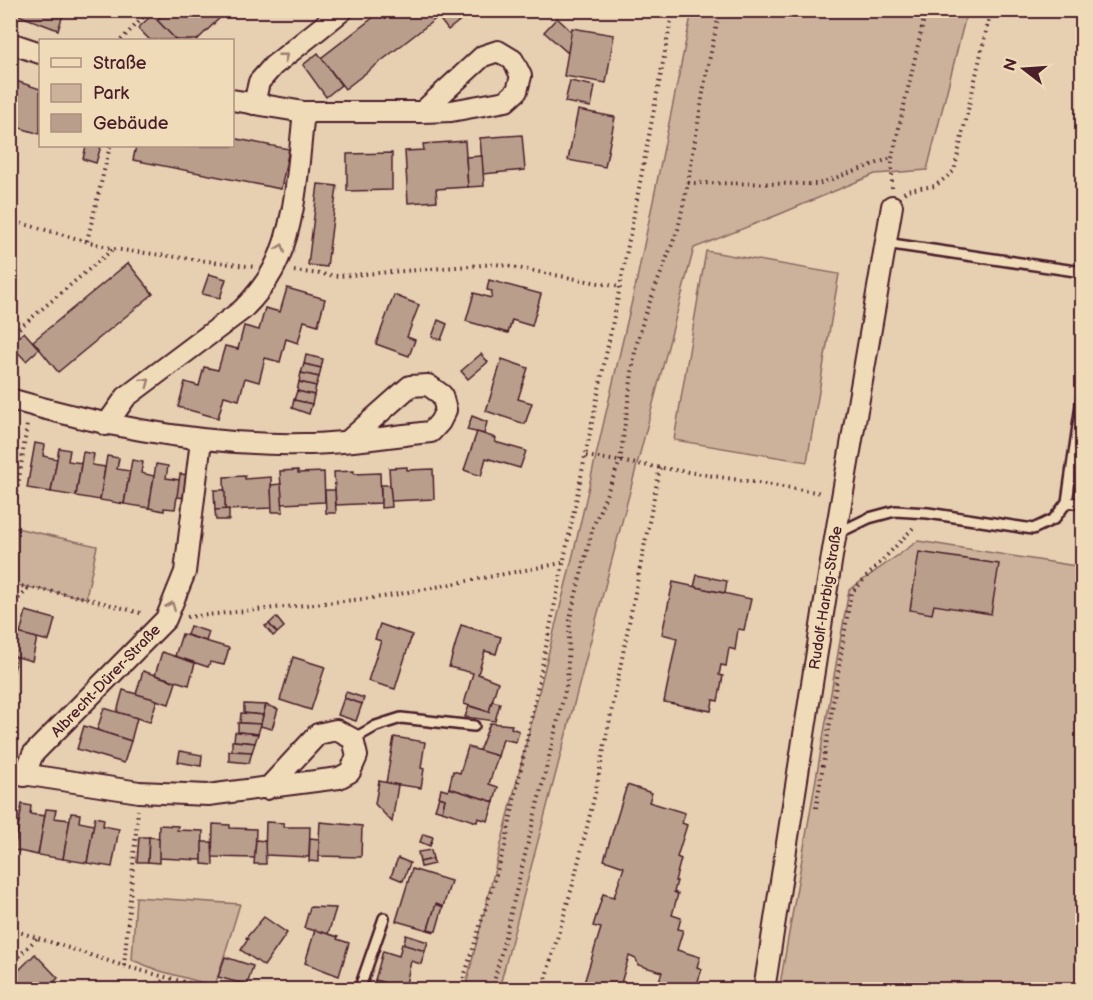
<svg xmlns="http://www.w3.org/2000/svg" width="1093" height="1000" viewBox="0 0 1093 1000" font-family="'Balsamiq Sans',sans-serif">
<rect width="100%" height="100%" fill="#e6d0b1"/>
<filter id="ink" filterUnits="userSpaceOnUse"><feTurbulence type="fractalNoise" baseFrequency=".0167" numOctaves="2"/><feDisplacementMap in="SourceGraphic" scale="12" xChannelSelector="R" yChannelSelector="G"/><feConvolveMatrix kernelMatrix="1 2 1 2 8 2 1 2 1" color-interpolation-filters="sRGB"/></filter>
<g filter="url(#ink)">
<g fill="#ccb29a" stroke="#8b6862" stroke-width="1.5">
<path d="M692,11H967L927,170L875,174L780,214L694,248L499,989H465L573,555L637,279Z"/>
<path d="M706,251L839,274L807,462L674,440Z"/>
<path d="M12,527L97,546L86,598L11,584Z"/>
<path d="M918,541L1082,567V989L779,990L849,590Z"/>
<path d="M136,897L240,904L215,986L160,971L132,960Z"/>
</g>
<g fill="#ba9e8c" stroke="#4a1f2b" stroke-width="1.5">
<path d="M10,10H60L64,12L58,30L10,12Z"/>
<path d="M167,10H228L197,40H176L157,20Z"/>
<path d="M383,10H473L448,30L438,17L345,89L321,58Z"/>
<path d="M152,15L157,20L176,40H150L138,28Z"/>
<path d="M557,18L572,32L568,53L544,32Z"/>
<path d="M572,28L614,35L606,83L564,76Z"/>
<path d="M318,53L341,85L326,97L303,65Z"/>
<path d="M10,79L40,89V134L10,125Z"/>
<path d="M570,81L595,86L591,107L565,102Z"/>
<path d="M578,110L615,117L605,167L568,160Z"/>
<path d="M522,135L525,170L483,174L480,138Z"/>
<path d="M232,138L289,149L281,189L133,160L136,146H232Z"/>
<path d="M465,141L468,187L436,189L437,201L408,203L405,151L424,150L423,144Z"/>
<path d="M86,146H101L96,163L83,159Z"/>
<path d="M392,153V190L347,191V154Z"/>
<path d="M482,156L484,186L468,187L466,157Z"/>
<path d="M318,184L337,186L327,267L308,265Z"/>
<path d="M128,263L153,294L58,372L33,341Z"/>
<path d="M209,274L226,279L220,298L202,294Z"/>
<path d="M489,280L541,294L532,326L512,320L508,333L466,321L474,293L491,298L492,291L487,290Z"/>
<path d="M287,288L325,299L318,325L304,321L298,343L286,339L280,362L265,358L259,382L245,378L239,400L224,396L218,418L178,407L185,382L199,386L204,367L218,370L225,346L238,349L244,326L259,330L265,308L280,312Z"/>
<path d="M394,295L419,305L407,337L415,340L409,356L376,344Z"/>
<path d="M438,320L447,324L441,340L432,337Z"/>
<path d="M24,332L39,349L26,361L10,344Z"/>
<path d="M481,354L488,362L468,379L461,371Z"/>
<path d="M306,355L323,359L321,368L304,364Z"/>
<path d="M502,359L528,368L518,399L532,403L525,424L486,411Z"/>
<path d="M304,364L321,368L319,377L301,373Z"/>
<path d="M301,373L319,377L316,386L299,382Z"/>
<path d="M299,382L316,386L314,395L297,391Z"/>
<path d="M297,391L314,395L312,404L294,400Z"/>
<path d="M294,400L312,404L309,414L292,408Z"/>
<path d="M472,416L487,422L484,434L467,430Z"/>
<path d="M477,432L496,438L495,442L526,451L520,468L486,458L481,476L464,470Z"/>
<path d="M35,443L45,445L43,456L57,459L51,492L27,488Z"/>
<path d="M59,448L70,450L68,461L81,463L76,496L51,492Z"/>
<path d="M83,452L94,454L92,465L105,467L100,500L76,496Z"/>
<path d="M107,456L119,458L117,469L130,471L124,504L100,500Z"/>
<path d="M132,460L143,462L141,473L154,476L149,508L124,504Z"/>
<path d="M156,464L168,466L166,478L180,480L175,509L164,508V511L149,508Z"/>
<path d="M407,467V470L433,469L434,499L391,501L389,468Z"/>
<path d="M298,470V473L324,472L325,502L282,504L280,471Z"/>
<path d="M354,471V474L380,473L381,503L336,505L334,472Z"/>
<path d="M180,474L190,475L187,498L177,497Z"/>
<path d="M245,476V479L271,477L272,508L225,510L224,477Z"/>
<path d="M281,484L283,512H272L271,485Z"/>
<path d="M381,485H390L392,507L381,508Z"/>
<path d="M214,490H225V510H215Z"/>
<path d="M325,490H335L336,513H326Z"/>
<path d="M229,509V520H216L215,510Z"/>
<path d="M919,552L999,564L991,614L934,605L932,614L910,610Z"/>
<path d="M697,575L727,581L725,593L694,587Z"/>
<path d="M673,582L751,599L744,630L738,629L735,650L729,648L726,666L721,665L719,675L723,676L718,701L713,700L711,711L664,702L677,638L662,634Z"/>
<path d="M26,611L55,619L49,641L20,634Z"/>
<path d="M276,617L284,627L277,633L269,624Z"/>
<path d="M269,624L277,633L273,636L265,626Z"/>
<path d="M380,624L412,635L395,689L368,681L381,641L375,639Z"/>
<path d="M461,625L501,637L496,654L485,651L478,674L498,682L489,712L464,704L473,673L449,667Z"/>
<path d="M190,626L209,632L206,641L187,635Z"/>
<path d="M10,631L37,638L32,661L10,655Z"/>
<path d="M182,634L229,648L224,665L210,662L208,667L175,656Z"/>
<path d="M162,652L195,663L189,685L155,675Z"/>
<path d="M10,655L17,657L12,679H10Z"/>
<path d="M293,657L325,667L311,710L280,700Z"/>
<path d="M143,671L176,682L169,704L136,694Z"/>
<path d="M123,690L157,700L150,722L117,712Z"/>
<path d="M346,692L364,698L362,704L344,698Z"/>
<path d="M344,698L362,704L356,721L338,715Z"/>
<path d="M492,701L500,703L495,721L465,717L469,706L489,712Z"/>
<path d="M244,704L266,705L263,715L244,713Z"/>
<path d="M266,705L278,709L272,729L260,726Z"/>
<path d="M104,708L137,718L131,741L97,730Z"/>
<path d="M241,713L263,715L261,724L240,723Z"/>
<path d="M238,723H240L261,724L258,734L238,732Z"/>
<path d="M490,723L512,725L511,728L519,731L516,742L503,739L498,756L479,751Z"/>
<path d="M84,726L131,741L124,763L77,749Z"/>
<path d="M235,732H238L258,734L255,743L234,741Z"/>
<path d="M394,737L425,742L421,768L424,769L421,788L386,783Z"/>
<path d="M232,741H234L255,743L252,752L232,751Z"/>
<path d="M468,747L498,756L489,784L498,787L494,802L449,788L453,771L460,773Z"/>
<path d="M180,751L202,755L201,766L178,762Z"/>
<path d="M229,751L252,752L249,763L229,761Z"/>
<path d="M379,781L398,785L392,822L375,804Z"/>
<path d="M627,785L652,793L649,802L685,813L682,823L687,825L677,857L681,859L675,881H677L674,892L678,894L672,915L681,918L678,929L683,930L677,950L700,957L697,967L702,969L695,990H686L659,981L662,972L638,965L636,959L629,956L619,990H603L584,983L601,928L593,926L603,894L614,897L624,867L604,860Z"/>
<path d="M449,788L494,802L488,821L478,818L477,822L442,811L445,799L439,797L441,789L448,791Z"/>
<path d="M439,797L445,799L442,811L435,809Z"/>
<path d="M22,804L31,806L30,814L45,816L38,855L14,850Z"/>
<path d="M46,809L56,810L54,818L70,820L63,859L38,855Z"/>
<path d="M10,810L21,812L14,850H10Z"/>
<path d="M71,813L80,814L79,822L94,825L87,863L63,859Z"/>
<path d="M95,817L104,819L103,826L119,829L112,867L87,863Z"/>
<path d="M266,822L284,823L283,827H310L309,857L265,855Z"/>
<path d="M320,822L362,826L361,857L318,856Z"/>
<path d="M213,824L230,825V828L256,829L255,858L212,857Z"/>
<path d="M159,825L178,826L177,830L203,831L202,860L158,858Z"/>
<path d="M423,834L433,837L430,846L420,842Z"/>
<path d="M139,837H149L148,862H137Z"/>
<path d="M149,837L159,838V863L148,862Z"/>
<path d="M310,838L319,839V862L309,861Z"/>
<path d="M256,840L265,841L266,864H254Z"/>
<path d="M202,842H212L213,865L202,864Z"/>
<path d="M431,850L433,859L420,862L418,852Z"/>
<path d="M398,858L410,863L403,881L391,876Z"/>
<path d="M433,859L434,864L421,867L420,862Z"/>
<path d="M412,869L451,881L443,907L436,904L428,929L435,932L396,921Z"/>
<path d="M436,904L443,907L436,931L428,929Z"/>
<path d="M310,907L336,908L328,934L304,928Z"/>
<path d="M264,917L287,933L264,966L241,950L248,939L246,938Z"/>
<path d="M315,930L338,937L337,939L349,943L339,976L305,963Z"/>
<path d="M406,935L428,942L425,951L403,945Z"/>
<path d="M402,944L425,951L421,964L411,961L405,989L375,980L383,951L399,956Z"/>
<path d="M35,954L58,978L46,990H10V979Z"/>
<path d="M225,957L253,966L247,985L218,977Z"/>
<path d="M375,980L405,989L404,990H372Z"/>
</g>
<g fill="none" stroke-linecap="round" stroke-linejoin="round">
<defs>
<g id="lane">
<path d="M885,243L1082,272"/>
<path d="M1067,502L1082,504"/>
<path d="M836,534L869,518L895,511L928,513L1033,529L1054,519L1067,502L1082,398"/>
<path d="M353,739L376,726L401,718L474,726"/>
<path d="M359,990L384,918"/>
</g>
<g id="street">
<path d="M10,43L40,53"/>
<path d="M232,100L304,112H422L451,111L506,101L517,91L521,76L513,60L498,51L483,56L422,112"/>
<path d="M254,104L259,82L273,66L343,10"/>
<path d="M10,399C106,427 204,446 304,444C346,444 389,436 431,432L440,422L446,410L442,395L428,385L410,386L349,440"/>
<path d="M106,425L126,397L242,310C254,298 265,285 273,270C297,225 298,162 304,112"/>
<path d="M10,772L139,792L208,795L339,778L350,772L357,756L353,739L336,730L318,734L267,789"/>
<path d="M24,776L33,754L166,619L185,572L201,440"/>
<path d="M764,990L832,556L892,206"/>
</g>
</defs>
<use href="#lane" stroke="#4a1f2b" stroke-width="14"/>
<use href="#street" stroke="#4a1f2b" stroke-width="24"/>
<g stroke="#4a1f2b" stroke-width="4" stroke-dasharray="1.5 4.5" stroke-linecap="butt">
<path d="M121,40L150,10"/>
<path d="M688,183L818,184L892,158"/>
<path d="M892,188V158L926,10"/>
<path d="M904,193L907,190L935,186L954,171L991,10"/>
<path d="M10,220L114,249L254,267"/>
<path d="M87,241L110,146"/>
<path d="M294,271L338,276L496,264L620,287"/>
<path d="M10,336L113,249"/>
<path d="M586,456L822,493"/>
<path d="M10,540L27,425"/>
<path d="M10,584L86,598L144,614"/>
<path d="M10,607L29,588"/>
<path d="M187,617L383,597L562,563"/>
<path d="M816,808L851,593L915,526"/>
<path d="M10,929L124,966L214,990"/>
<path d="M10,965L37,938"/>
<path d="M124,966L138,810"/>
<path d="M154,990L166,977"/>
<path d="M460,990L505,846L620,287L673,10"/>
<path d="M492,990L567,683L570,618L593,527L620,461L635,351L644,317L678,229L688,183L706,75L720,10"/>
<path d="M542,990L573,884L595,794L660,467"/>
</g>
<use href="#lane" stroke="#f0dbb9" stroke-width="9"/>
<use href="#street" stroke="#f0dbb9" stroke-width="20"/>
</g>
<defs><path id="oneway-chevron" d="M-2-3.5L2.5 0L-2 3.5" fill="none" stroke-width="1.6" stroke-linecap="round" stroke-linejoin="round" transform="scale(1.5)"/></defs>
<g stroke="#9d7d72">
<use href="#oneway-chevron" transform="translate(284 57) rotate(-38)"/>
<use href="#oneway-chevron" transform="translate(281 248) rotate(-70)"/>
<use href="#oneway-chevron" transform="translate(146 382) rotate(-37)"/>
<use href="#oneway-chevron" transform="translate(171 606) rotate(-68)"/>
</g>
</g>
<g text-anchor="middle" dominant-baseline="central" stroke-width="4.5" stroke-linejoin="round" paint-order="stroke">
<g font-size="15" fill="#4a1f2b" stroke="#f0dbb9">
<text transform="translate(826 598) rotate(-81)">Rudolf-Harbig-Straße</text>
<text transform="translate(106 681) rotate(-46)">Albrecht-Dürer-Straße</text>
</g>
</g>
<rect width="1093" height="1000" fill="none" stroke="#f0dbb9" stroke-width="36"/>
<rect x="18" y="18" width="1057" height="964" fill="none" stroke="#4a1f2b" stroke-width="2" filter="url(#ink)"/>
<rect x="39" y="39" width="195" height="108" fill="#f0dbb9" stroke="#ae9080" stroke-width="1.5"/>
<rect x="51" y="58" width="30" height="9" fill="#f0dbb9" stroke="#ae9080" stroke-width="1.5"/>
<text x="93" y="69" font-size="18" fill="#4a1f2b">Straße</text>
<rect x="51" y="84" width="30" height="18" fill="#ccb29a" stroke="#ae9080" stroke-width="1.5"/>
<text x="93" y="99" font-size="18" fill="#4a1f2b">Park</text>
<rect x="51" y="114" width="30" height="18" fill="#ba9e8c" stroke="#ae9080" stroke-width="1.5"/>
<text x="93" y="129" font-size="18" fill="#4a1f2b">Gebäude</text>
<g transform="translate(1024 69) rotate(287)" stroke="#f0dbb9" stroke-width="4.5" paint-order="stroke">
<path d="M0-4.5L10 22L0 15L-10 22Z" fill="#4a1f2b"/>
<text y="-9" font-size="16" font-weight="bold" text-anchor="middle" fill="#4a1f2b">N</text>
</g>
</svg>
